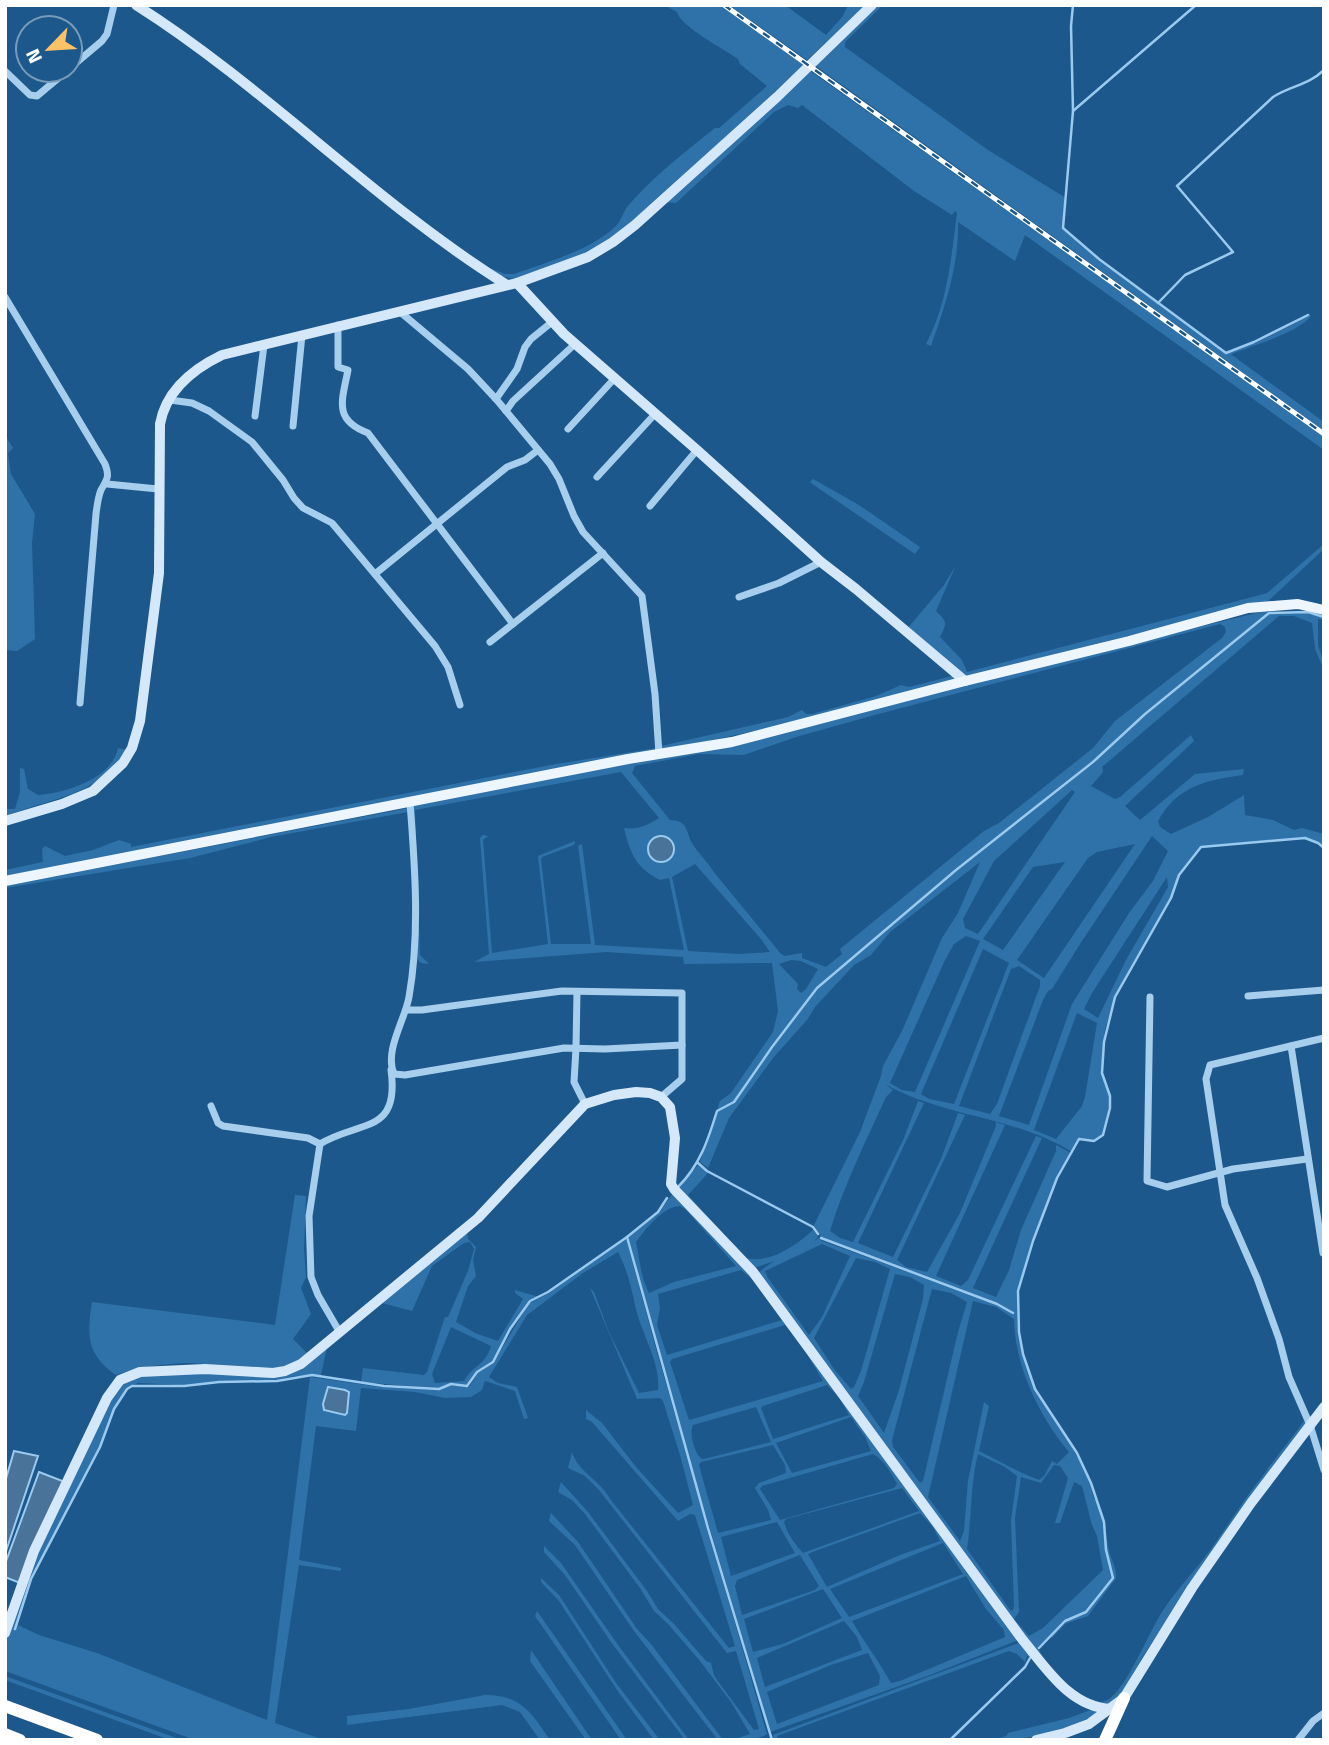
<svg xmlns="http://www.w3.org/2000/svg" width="1329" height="1745" viewBox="0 0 1329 1745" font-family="'Titillium Web',sans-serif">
<rect width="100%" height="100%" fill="#1c588b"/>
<g fill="#2f72a9" fill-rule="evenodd">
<path d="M664,5H721L804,65L633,223L588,254L514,279L498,275L487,267L505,274H514C545,263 593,249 616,226C621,221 623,213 627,207C652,177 685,152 715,128H719L767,86L740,64L738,59C724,49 681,27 677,12Z"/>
<path d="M729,5H785L826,35L843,16L847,7L843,5H867L807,60Z"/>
<path d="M876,5H883L845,42V47L988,150L1066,198L1062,228L1099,260L1221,350L1226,354C1245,349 1293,326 1309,314L1311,316C1298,333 1253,345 1232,354L1229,358L1232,355L1324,422V431L813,64Z"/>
<path d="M809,70L1324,436V450L1025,235L1015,261L958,222C959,266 945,306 931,346L926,344C948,302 951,259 957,213L955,211L952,215L914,191L802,105L798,108L788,105L774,112L676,203L665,202Z"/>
<path d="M5,435L13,448L8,453L11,474L35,514L32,543L35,639L17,651L5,650Z"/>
<path d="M813,479L859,505L920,547L915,554L821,490L810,482Z"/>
<path d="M1324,544V549L1268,601L963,677L907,629L944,585L956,565L936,611C948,623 947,622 940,637L962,660L967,672L1260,595L1267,593Z"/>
<path d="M1265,611L1268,613L1144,713L1093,761L955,869L817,987L771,1046L733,1102L717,1110L720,1101L731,1093L773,1032L778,1011L772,963L684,964L683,957L606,952L474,962L489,954L480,838L483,835L488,836L483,840L492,953L548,944L538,856L575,841L574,845L542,857L541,860L551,944H591L578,846L582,844L595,945L684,950L669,878L660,880C636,868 630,853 624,828C639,830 647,825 659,818L621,772L415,810L420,955L429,964L421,963L418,960L412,804L620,765ZM1220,624L1225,627L1226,632L1222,638L1115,721L1093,748L999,823L984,831L840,949L842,954L826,967L802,958V953L785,956L781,954L713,871C707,861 698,853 692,843C686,832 688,820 670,820L632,773L635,766L699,754L744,755L796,737L871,716ZM695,864L761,939L770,952L739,954L688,951L672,877ZM791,960L801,961L818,969L806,989L801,993L797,989L798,984L779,964Z"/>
<path d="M1282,612L1308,613L1311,614L1309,619L1312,614L1324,618V620L1318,619V646L1324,662V670L1315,649L1312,623L1294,616H1279L1102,767L1103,772L1091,786L1115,799L1120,797L1191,735L1194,741L1125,806L1140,820L1195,774L1244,769L1243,775C1207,780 1177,786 1158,821L1160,827L1171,834L1208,817L1244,795L1245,815L1273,820L1294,830L1302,828L1324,834V848L1319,843L1305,838L1201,847L1178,875L1171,898L1115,997L1105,1029L1102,1057V1073L1110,1096L1109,1107L1102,1135L1094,1140L1079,1139L1072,1152C1014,1116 943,1117 885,1084L893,1090L886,1097C866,1141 844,1185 830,1231L840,1238L853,1242L904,1138L918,1101L924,1103L858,1243L893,1257L941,1159L958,1113L965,1115L897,1260L906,1267L927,1272L960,1213L996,1126L995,1122L1005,1125L936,1276L961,1286L968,1280L1036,1136L1042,1138L973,1288L996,1297L1009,1270L1021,1230L1056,1151V1145L1071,1153L1056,1178L1032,1241L1017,1291L1019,1332L1022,1354L1035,1389L1086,1470L1094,1499L1097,1500C1108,1522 1104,1529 1109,1550C1111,1560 1117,1568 1116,1578L1088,1616L1065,1624L1053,1637L1047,1639L1038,1647C1045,1666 1084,1709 1105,1701C1124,1695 1149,1632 1162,1612C1175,1591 1193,1573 1208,1553C1227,1527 1244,1499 1264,1474C1277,1455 1293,1437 1306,1418L1308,1422L1211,1554L1143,1656L1120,1697L1106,1706L1084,1701L1052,1672L760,1276L759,1272L774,1261L754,1268L679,1187L698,1165L708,1173L688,1195L746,1258C770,1264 795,1246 813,1230L818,1237L814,1241L819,1238L822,1241L995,1303L822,1239L814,1225L860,1132L881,1076L883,1066L902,1031L942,938L958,913L980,862L890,932L871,955L854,965L815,1007L807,1020L773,1058L729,1118L708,1168L700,1162L718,1111L734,1103L772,1047L818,988L956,870L1094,763L1145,714L1269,614ZM1072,790L1075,792L978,934L965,928L963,919L994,861ZM1152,836L1168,851L1153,881L1129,913L1072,1004L1029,1125L999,1116L1043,1000L1048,991L1052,989L1080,944ZM1135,844L1044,978L1017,960L1088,858L1097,852ZM1065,862L1003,950L983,939L1033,867ZM1167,877L1168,887L1126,960L1098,1018L1084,1009L1092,993ZM966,936L980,941L915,1092L902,1090L890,1083L945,960L954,944ZM983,949L1009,963L954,1104L929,1099L921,1094ZM1019,966L1040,980V986L997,1104L990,1114L959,1106L1011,969ZM1077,1013L1097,1023L1085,1097L1082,1106L1056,1139L1034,1130ZM822,1244L850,1256L822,1317L809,1335L768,1278L765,1271ZM856,1258L875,1262L890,1269L861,1371L854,1387L851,1389L834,1369L814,1338ZM895,1274L910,1277L924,1285L923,1299L899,1390L884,1433L858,1396L864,1382ZM932,1289L951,1293L967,1302L958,1332L923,1481L920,1483L893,1447L892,1440ZM973,1301L996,1307L1014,1319C1015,1367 1039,1416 1069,1452L1057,1464L1052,1461L1044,1476L1039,1480C1018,1472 999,1461 979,1451L989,1406L984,1402L968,1481L964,1531L960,1541L928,1497ZM978,1454L1005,1467L1017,1476L1011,1521L1014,1606L1013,1610L1011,1611L967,1549C972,1517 970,1486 978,1454ZM1054,1465L1060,1466L1068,1478L1055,1523H1060L1074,1482L1082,1486L1092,1525L1097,1536L1103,1570L1043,1628L1029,1636L1014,1619L1019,1612L1015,1518L1021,1477L1041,1483Z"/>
<path d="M956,675L959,678L769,728L661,751V746L788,717L802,710L806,714H812L876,696L901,685L909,687Z"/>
<path d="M118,748L127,750C101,795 49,799 5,816V809H15L20,792V768L24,769L28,789L38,795C65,793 112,779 118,748Z"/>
<path d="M657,748V752L5,876V870L43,862L42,849L45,846L65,856L93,850L119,840L131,844V847L556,764Z"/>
<path d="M408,808V812L271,837L190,858L5,888V886Z"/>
<path d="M673,1193L752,1273L1017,1639L1016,1641L930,1675L770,1732L656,1346L628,1236L659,1213ZM680,1206L686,1210L736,1266L674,1282L649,1293C640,1275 640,1260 636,1242C646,1229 662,1207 680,1206ZM741,1270L754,1281L782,1320L667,1355L657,1325L660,1309L658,1294ZM785,1325L801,1344L823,1381L689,1420L670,1362L672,1359ZM827,1385L839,1397L849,1415L773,1439L761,1408L763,1406ZM756,1407L771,1442L708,1458L702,1459C694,1453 689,1434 693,1425ZM851,1417L865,1437L871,1451L792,1473L776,1443ZM773,1445L785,1465L786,1473L759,1483L755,1488L768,1510L771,1520L718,1533L699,1465L701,1462ZM873,1454C884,1460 891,1473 897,1484L894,1488L780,1520L760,1489L762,1486ZM902,1488L919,1511L803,1553C795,1544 787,1534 784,1522L786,1519ZM920,1513L933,1527L940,1541L900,1555L827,1587L808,1554L818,1550ZM777,1522L795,1553L731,1576L721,1537ZM943,1543L963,1574L849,1617L830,1589ZM800,1555L819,1586L815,1590L742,1615L735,1586L737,1580ZM966,1576L986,1609L1004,1630L1005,1637L900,1681L891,1683C879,1661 864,1642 852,1621ZM823,1589L842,1618L783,1644L753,1652L744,1619ZM844,1621L857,1637L862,1650L765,1687L757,1658ZM868,1653L880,1676L879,1685L777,1724L767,1692L831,1665Z"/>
<path d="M295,1195L306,1196L304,1248L306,1277L301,1288L311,1314L293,1339L308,1354C276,1381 223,1363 185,1363C162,1364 138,1367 116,1375C86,1354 87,1335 92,1302L275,1325Z"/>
<path d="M467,1231L468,1239L476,1247L473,1260L476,1276L468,1286L456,1322L475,1333L498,1341L523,1299L515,1293V1290L539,1297L529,1300L525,1306L493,1361L476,1371L467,1385L451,1383L439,1388H430L361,1382L363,1368L424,1375L427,1372L445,1317H448L468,1271L474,1249L470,1242L464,1243L432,1266L412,1311L378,1302ZM451,1327L491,1346C486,1365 473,1365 464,1381L435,1383L432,1374Z"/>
<path d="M626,1238L658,1356L767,1734C756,1741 745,1740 732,1740L750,1734L731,1702L700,1661L668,1624L654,1611L640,1588L585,1514L572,1500L558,1492L561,1482L588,1512L647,1591L658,1609L674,1624L706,1661L711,1663L714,1675L717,1680L754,1730L759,1729L736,1651L727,1653L599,1490L585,1476L568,1468L572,1452C578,1472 600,1480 610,1499L729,1648L735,1646L695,1515L690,1514L678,1521L592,1422L586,1419V1410L602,1423L636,1467L678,1513L693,1505L680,1455L663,1401L660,1398L637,1399L590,1288L594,1292L609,1332L639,1393L658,1390C661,1361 640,1332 635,1305C631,1286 627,1270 618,1252L583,1273L527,1315L489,1377L498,1383L517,1387L528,1418L524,1419L515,1391L485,1381L482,1390L471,1397L445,1398L415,1392L361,1388L356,1431L316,1426L299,1560L341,1568V1571L299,1565L275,1723L324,1740H195L5,1671V1636L28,1571L115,1386L139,1374H279L328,1343L321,1375L295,1376L276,1380L219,1381L183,1385L138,1383L126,1388L114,1408L99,1447L31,1578L14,1628L16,1630L18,1625L39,1635L97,1653L267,1720L310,1377L380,1387L439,1390L448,1385L469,1387L478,1373L493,1363L529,1303L549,1293Z"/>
<path d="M551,1513L578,1542L637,1629L651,1644L723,1740H718L634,1631L575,1545L549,1521Z"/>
<path d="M544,1546L561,1563L618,1645L689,1740H685L611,1642L565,1575L544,1552Z"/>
<path d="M541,1578L559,1595L616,1683L660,1740H654L617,1690L559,1601L541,1582Z"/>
<path d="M537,1611L627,1740H621L535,1616Z"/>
<path d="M1021,1642L1030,1657L1027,1656L1025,1662L1017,1654L1009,1651L777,1736L778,1740H774L773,1735Z"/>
<path d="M531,1650L592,1740H586L530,1661Z"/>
<path d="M5,1676L182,1740H170L5,1680Z"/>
<path d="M485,1695C521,1695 531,1712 550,1740H540L520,1712L502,1705L347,1725V1716L409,1709Z"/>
<path d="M1093,1709L1101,1712C1063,1731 1035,1740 992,1740L1006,1736L1008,1733L1069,1718Z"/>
</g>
<g fill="#497398" stroke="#9acaef" stroke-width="2">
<circle cx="661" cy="849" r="13"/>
<path d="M328,1387L345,1390L349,1392L347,1413L345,1415L324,1410L323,1404Z"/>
<path d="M14,1451L38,1456L5,1554V1482Z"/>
<path d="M39,1472L65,1482L20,1583L5,1577V1564Z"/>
</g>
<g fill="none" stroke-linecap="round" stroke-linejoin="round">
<g stroke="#9acaef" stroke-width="2.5">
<path d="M1073,5L1071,26L1073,111L1063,228L1099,259L1226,353L1254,342L1308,315"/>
<path d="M1073,111L1196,5"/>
<path d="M1158,303L1185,275L1233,252L1177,186L1273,97C1292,85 1307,86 1324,70"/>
<path d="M1324,1054V1066"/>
<path d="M698,1163L707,1171L813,1227L818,1234"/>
<path d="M678,1187C700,1165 708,1140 717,1111L734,1102L772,1047L817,988L956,870L1093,762L1145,714L1269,613L1308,612L1324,617"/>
<path d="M667,1198L658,1212L627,1237L708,1528L772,1740"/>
<path d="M821,1238L997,1304L1013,1313"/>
<path d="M15,1629L31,1579L100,1447L114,1409L127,1389L132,1386H184L219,1382L277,1381L312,1375L384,1386L439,1389L451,1384L467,1386L477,1372L493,1362L510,1329L530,1301L548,1292L627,1237"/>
<path d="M1039,1648L1065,1621L1086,1612L1113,1578L1106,1550L1104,1522L1091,1483L1077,1453L1035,1389L1023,1354L1019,1332L1018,1291L1033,1241L1057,1178L1079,1139L1094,1141L1103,1135L1110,1108V1096L1102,1073L1104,1042L1115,997L1171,898L1179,875L1201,847L1305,838L1318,843L1324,848"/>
<path d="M950,1740L1025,1667L1030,1658"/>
</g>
<g stroke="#a7ceed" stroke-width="7">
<path d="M70,68L102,41L107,34L114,5"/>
<path d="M5,71L30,95L37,96L68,70"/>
<path d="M5,297L105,464C110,477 107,479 101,490C98,497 97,506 96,514L80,703"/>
<path d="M399,311L468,369L496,399L550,464L559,479L574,516L583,532L642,596L655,694L659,754"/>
<path d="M338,325V367L348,370C342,401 333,420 368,433L513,624"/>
<path d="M496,399L517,369L525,347L531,339L552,322"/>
<path d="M170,400L192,403L209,411L252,442L283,480L294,498L303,508L332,523L435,646L448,667L460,705"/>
<path d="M506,411L513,401L575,344"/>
<path d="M255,416L264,345"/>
<path d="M293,426L302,335"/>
<path d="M568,429L614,379"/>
<path d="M597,477L655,414"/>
<path d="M107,484L158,489"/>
<path d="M650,506L697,450"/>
<path d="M375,574L507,467L525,460L538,450"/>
<path d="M739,597L779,583L821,562"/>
<path d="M490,642L603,553"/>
<path d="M410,803C415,866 420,935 409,997C405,1020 384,1051 394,1074L405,1075L564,1048L605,1049L682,1045"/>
<path d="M577,992L576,1048L574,1082L585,1104"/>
<path d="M1248,996L1324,990"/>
<path d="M1150,997L1147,1181L1167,1187L1233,1169L1307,1159"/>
<path d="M406,1010H422L562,991L682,993V1079L661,1097"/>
<path d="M1324,1038L1210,1065L1206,1079L1225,1205L1257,1278L1279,1339L1289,1377L1310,1425L1324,1470"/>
<path d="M1291,1046L1323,1253"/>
<path d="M211,1106L218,1123L223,1126L308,1138L320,1144L309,1216L311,1277L318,1295L339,1331"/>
<path d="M320,1144C359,1120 400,1135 391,1070"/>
<path d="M1298,1740L1313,1721L1324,1713"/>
</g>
<g stroke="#d4e8f9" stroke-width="10">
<path d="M136,5C267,88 375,203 507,285"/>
<path d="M517,283L564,334L697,450L821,562L856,589L965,681"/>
<path d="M5,821L62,804L93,791L123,763L132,748L140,721L159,573L160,424C166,391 193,369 222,355L517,283L588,257L613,242L635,225L777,97L872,5"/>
<path d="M5,1633L34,1551L107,1398L120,1380L140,1372L205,1369L273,1373L285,1371L301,1364L478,1218L585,1104L614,1095L636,1092L650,1093L661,1097L670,1107L675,1138L671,1184L674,1189L753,1272L1022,1639C1047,1669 1070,1707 1111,1709"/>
<path d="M1036,1740L1065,1733L1089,1724L1124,1698L1192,1588L1251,1503L1324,1407"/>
</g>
<path stroke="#edf6ff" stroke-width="10" d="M5,881L628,759L732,742L965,681L1129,641L1248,608L1298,604L1324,610"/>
<g stroke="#fff" stroke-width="12">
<path d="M5,1706L97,1740"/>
<path d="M5,1734L20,1740"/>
<path d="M1105,1740L1124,1698"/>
</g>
<defs>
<path id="rail" d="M724,5L1324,434"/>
</defs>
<use href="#rail" stroke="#fff" stroke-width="5"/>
<use href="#rail" stroke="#1c588b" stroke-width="2.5" stroke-dasharray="8" stroke-linecap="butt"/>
</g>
<rect width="1329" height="1745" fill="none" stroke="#ffffff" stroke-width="14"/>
<g transform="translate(49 49) rotate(245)"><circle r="33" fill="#1c588b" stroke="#779bb9" stroke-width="2"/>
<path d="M0-5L12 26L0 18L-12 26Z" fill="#fdc265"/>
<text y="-10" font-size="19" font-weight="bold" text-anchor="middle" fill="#ffffff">N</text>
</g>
</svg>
